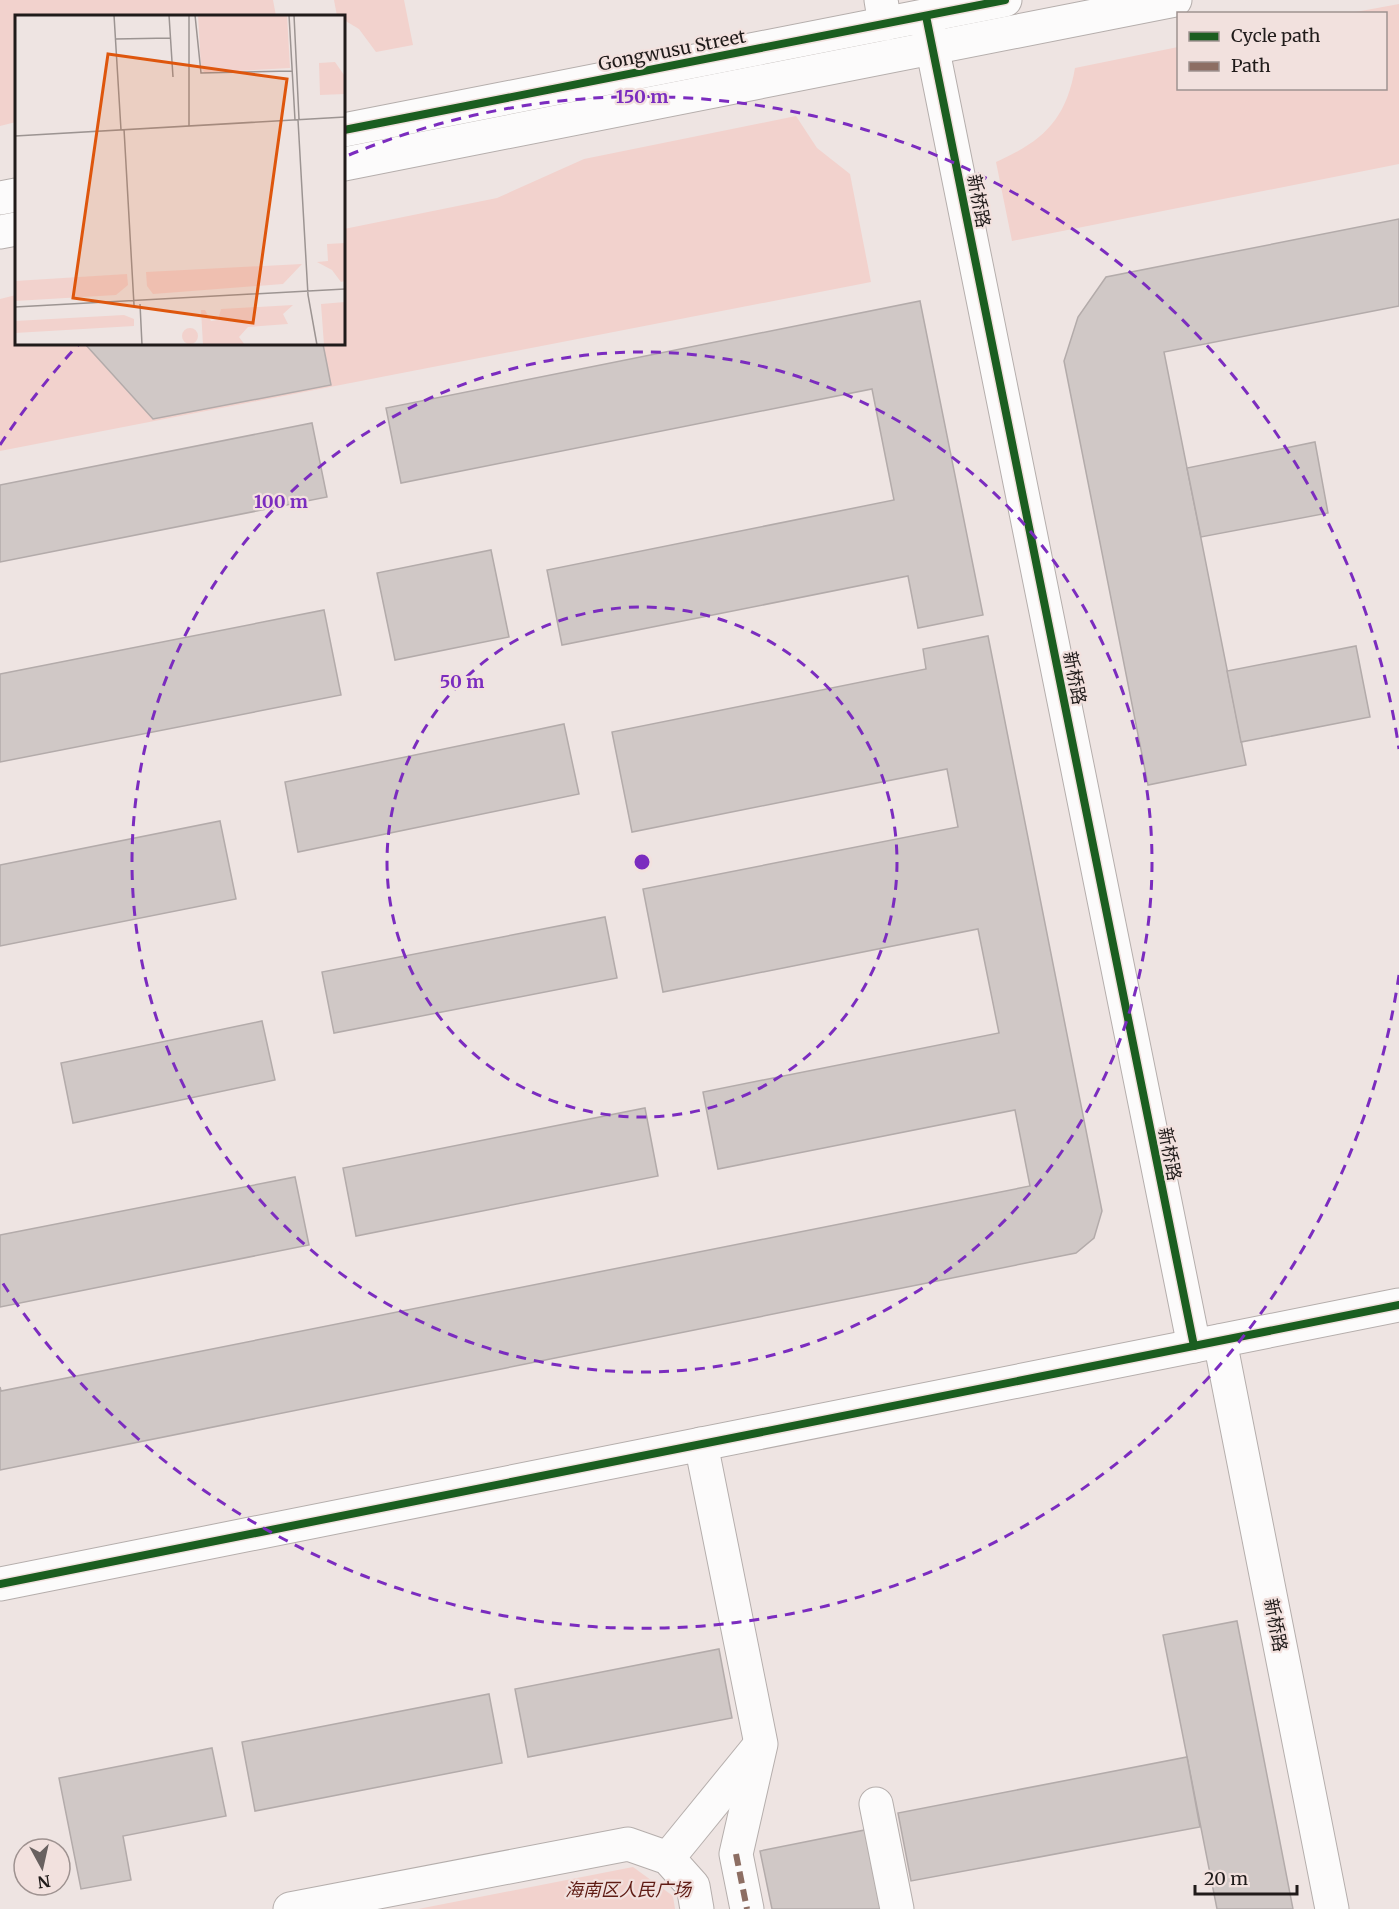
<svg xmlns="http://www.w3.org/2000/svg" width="1399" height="1909" viewBox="0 0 1399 1909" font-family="Merriweather,'Noto Sans SC',serif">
<rect width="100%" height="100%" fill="#eee4e2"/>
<g fill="#f2d2cd">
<path d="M0,0H273L276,16H16V122L0,126Z"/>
<path d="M334,0H404L413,45L376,52L359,29L344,20V16H337Z"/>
<path d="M1399,4V164L1012,241L996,162C1043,141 1066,120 1075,68L1178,47V88H1386V14L1350,13Z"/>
<path d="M796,116L817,148L850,174L871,282L0,451V299L16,295V344H344V229L497,198L584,159Z"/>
<path d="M633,1867L673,1896L675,1909H418Z"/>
</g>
<g fill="#d0c8c6" stroke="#b3abaa" stroke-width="1.5">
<path d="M1399,219V306L1164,352L1246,765L1148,785L1064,361L1078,317L1106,277Z"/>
<path d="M920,301L983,615L918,628L908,576L562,645L547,570L894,500L872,389L401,483L386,408Z"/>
<path d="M85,344H323L331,385L153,419Z"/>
<path d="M312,423L327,497L0,562V485Z"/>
<path d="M1315,442L1328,513L1201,537L1187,468Z"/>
<path d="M491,550L509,637L395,660L377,573Z"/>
<path d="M324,610L341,695L0,762V674Z"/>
<path d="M988,636L1102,1211L1094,1238L1076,1253L0,1470V1387L1,1391L1030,1186L1015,1110L718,1169L703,1092L999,1033L978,929L663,992L643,889L958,827L947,769L632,832L612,732L926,669L923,649Z"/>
<path d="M1356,646L1370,717L1241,742L1227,671Z"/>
<path d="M564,724L579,794L298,852L285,782Z"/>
<path d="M220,821L236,899L0,946V865Z"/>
<path d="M605,917L617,978L334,1033L322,972Z"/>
<path d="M262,1021L275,1080L73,1123L61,1063Z"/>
<path d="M645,1108L658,1176L356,1236L343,1168Z"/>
<path d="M295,1177L309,1245L0,1307V1235Z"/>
<path d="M1237,1621L1293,1909H1217L1163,1635Z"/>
<path d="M719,1649L732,1718L528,1757L515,1689Z"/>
<path d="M489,1694L502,1763L255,1811L242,1742Z"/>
<path d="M212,1748L226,1816L123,1836L131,1880L81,1889L59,1778Z"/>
<path d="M1187,1757L1200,1827L911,1881L898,1813Z"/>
<path d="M865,1830L881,1909H772L760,1851Z"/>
</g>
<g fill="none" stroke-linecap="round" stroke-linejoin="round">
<defs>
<g id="minor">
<path d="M881,0L885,24"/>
<path d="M927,21L1194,1346"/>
<path d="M1220,1341L1332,1909"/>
<path d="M701,1444L761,1744L736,1854L747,1909"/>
<path d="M0,1584L1399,1305"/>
<path d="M876,1804L897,1909"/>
<path d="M668,1858L756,1750"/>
<path d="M290,1909L628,1844L668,1858L693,1886L697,1909"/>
</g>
<g id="major">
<path d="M344,130L1005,0"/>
<path d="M344,164L1175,0"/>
<path d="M0,198L16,195"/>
<path d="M0,232L16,229"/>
</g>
</defs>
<use href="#minor" stroke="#b5aeac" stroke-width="35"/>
<use href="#major" stroke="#b5aeac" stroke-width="35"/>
<use href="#minor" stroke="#fcfbfb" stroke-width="33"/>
<use href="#major" stroke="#fcfbfb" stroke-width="33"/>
<path stroke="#8d6e63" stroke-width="6" stroke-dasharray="12 6" stroke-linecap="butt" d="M736,1854L747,1909"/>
<defs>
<g id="cycleway">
<path d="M926,16L1194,1346"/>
<path d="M344,130L1005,0"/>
<path d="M0,1584L1399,1305"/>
</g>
</defs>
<use href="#cycleway" stroke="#f2e1de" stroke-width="11"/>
<use href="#cycleway" stroke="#1b5e20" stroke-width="8"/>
</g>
<g fill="none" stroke="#7b2cbf" stroke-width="3" stroke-dasharray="10 8">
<circle cx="642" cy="862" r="255"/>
<circle cx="642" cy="862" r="510"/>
<path d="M1399 975A765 765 0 0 1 0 1279M0 445A765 765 0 0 1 78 345M349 155A765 765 0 0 1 1399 749"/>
</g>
<g text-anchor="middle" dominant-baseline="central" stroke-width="4.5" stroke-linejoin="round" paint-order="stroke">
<g font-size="18" fill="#201b1a" stroke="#f2e1de">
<text transform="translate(672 50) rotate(-11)">Gongwusu Street</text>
<text transform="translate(979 201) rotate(79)">新桥路</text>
<text transform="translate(1075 678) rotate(79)">新桥路</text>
<text transform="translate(1170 1154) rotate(79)">新桥路</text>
<text transform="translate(1276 1625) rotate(79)">新桥路</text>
</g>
<g font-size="18" font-style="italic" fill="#5f1c14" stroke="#f2e1de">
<text x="628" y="1889">海南区人民广场</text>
</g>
</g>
<g transform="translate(15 15)">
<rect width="330" height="330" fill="#eee4e2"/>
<path d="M183,0H272L275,53L190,58L186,53ZM320,47L329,60L330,79L305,80L304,48ZM330,228V266L326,267L317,255L302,247L313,246L312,229ZM287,249L268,269L138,279L132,271L131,257ZM112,259L113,270L101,280L0,286V266ZM330,287V330H309L306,289ZM278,290L268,299L273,309L233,312L224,322L230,330H188L186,295H190L196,306L203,305L206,294ZM109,300L119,304V311L0,318V306ZM167 321a8 8 0 1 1 16 0a8 8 0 1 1-16 0Z" fill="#f2d2cd"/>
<path fill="none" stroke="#9c9492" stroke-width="1.5" d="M99,0L106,115M154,0L158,62M174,0V111M180,0L186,58L277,56M274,0L280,105M279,0L284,104M100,24L156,23M283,105L293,280L302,330M109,114L119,290M0,121L330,102M125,289L127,330M0,292L330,274"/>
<path fill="#de560d" fill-opacity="0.15" stroke="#de560d" stroke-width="3" d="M93,39L272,64L238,308L58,283Z"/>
<rect width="330" height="330" fill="none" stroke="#201b1a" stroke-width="3"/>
</g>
<circle cx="642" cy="862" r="9" fill="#7b2cbf" stroke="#f2e1de" stroke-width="3"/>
<g font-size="18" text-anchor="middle" font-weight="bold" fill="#7b2cbf" stroke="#f2e1de" stroke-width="4.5" stroke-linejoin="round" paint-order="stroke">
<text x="642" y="103">150 m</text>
<text x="281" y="508">100 m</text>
<text x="462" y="688">50 m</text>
</g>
<rect x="1177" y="12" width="210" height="78" fill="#f2e1de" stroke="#9e9290" stroke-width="1.5"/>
<rect x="1189" y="32" width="30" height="9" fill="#1b5e20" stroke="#9e9290" stroke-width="1.5"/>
<text x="1231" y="42" font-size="18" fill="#201b1a">Cycle path</text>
<rect x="1189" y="62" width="30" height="9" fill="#8d6e63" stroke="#9e9290" stroke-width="1.5"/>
<text x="1231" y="72" font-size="18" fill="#201b1a">Path</text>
<g transform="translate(42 1867) rotate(172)"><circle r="28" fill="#f2e1de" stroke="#9e9290" stroke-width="1.5"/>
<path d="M0-4.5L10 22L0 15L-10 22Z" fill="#686160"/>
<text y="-9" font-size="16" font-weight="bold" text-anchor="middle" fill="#201b1a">N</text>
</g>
<path d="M1195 1885v9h102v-9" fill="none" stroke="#201b1a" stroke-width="3"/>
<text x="1204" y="1885" font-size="18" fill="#201b1a" stroke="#f2e1de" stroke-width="4.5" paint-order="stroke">20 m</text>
</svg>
